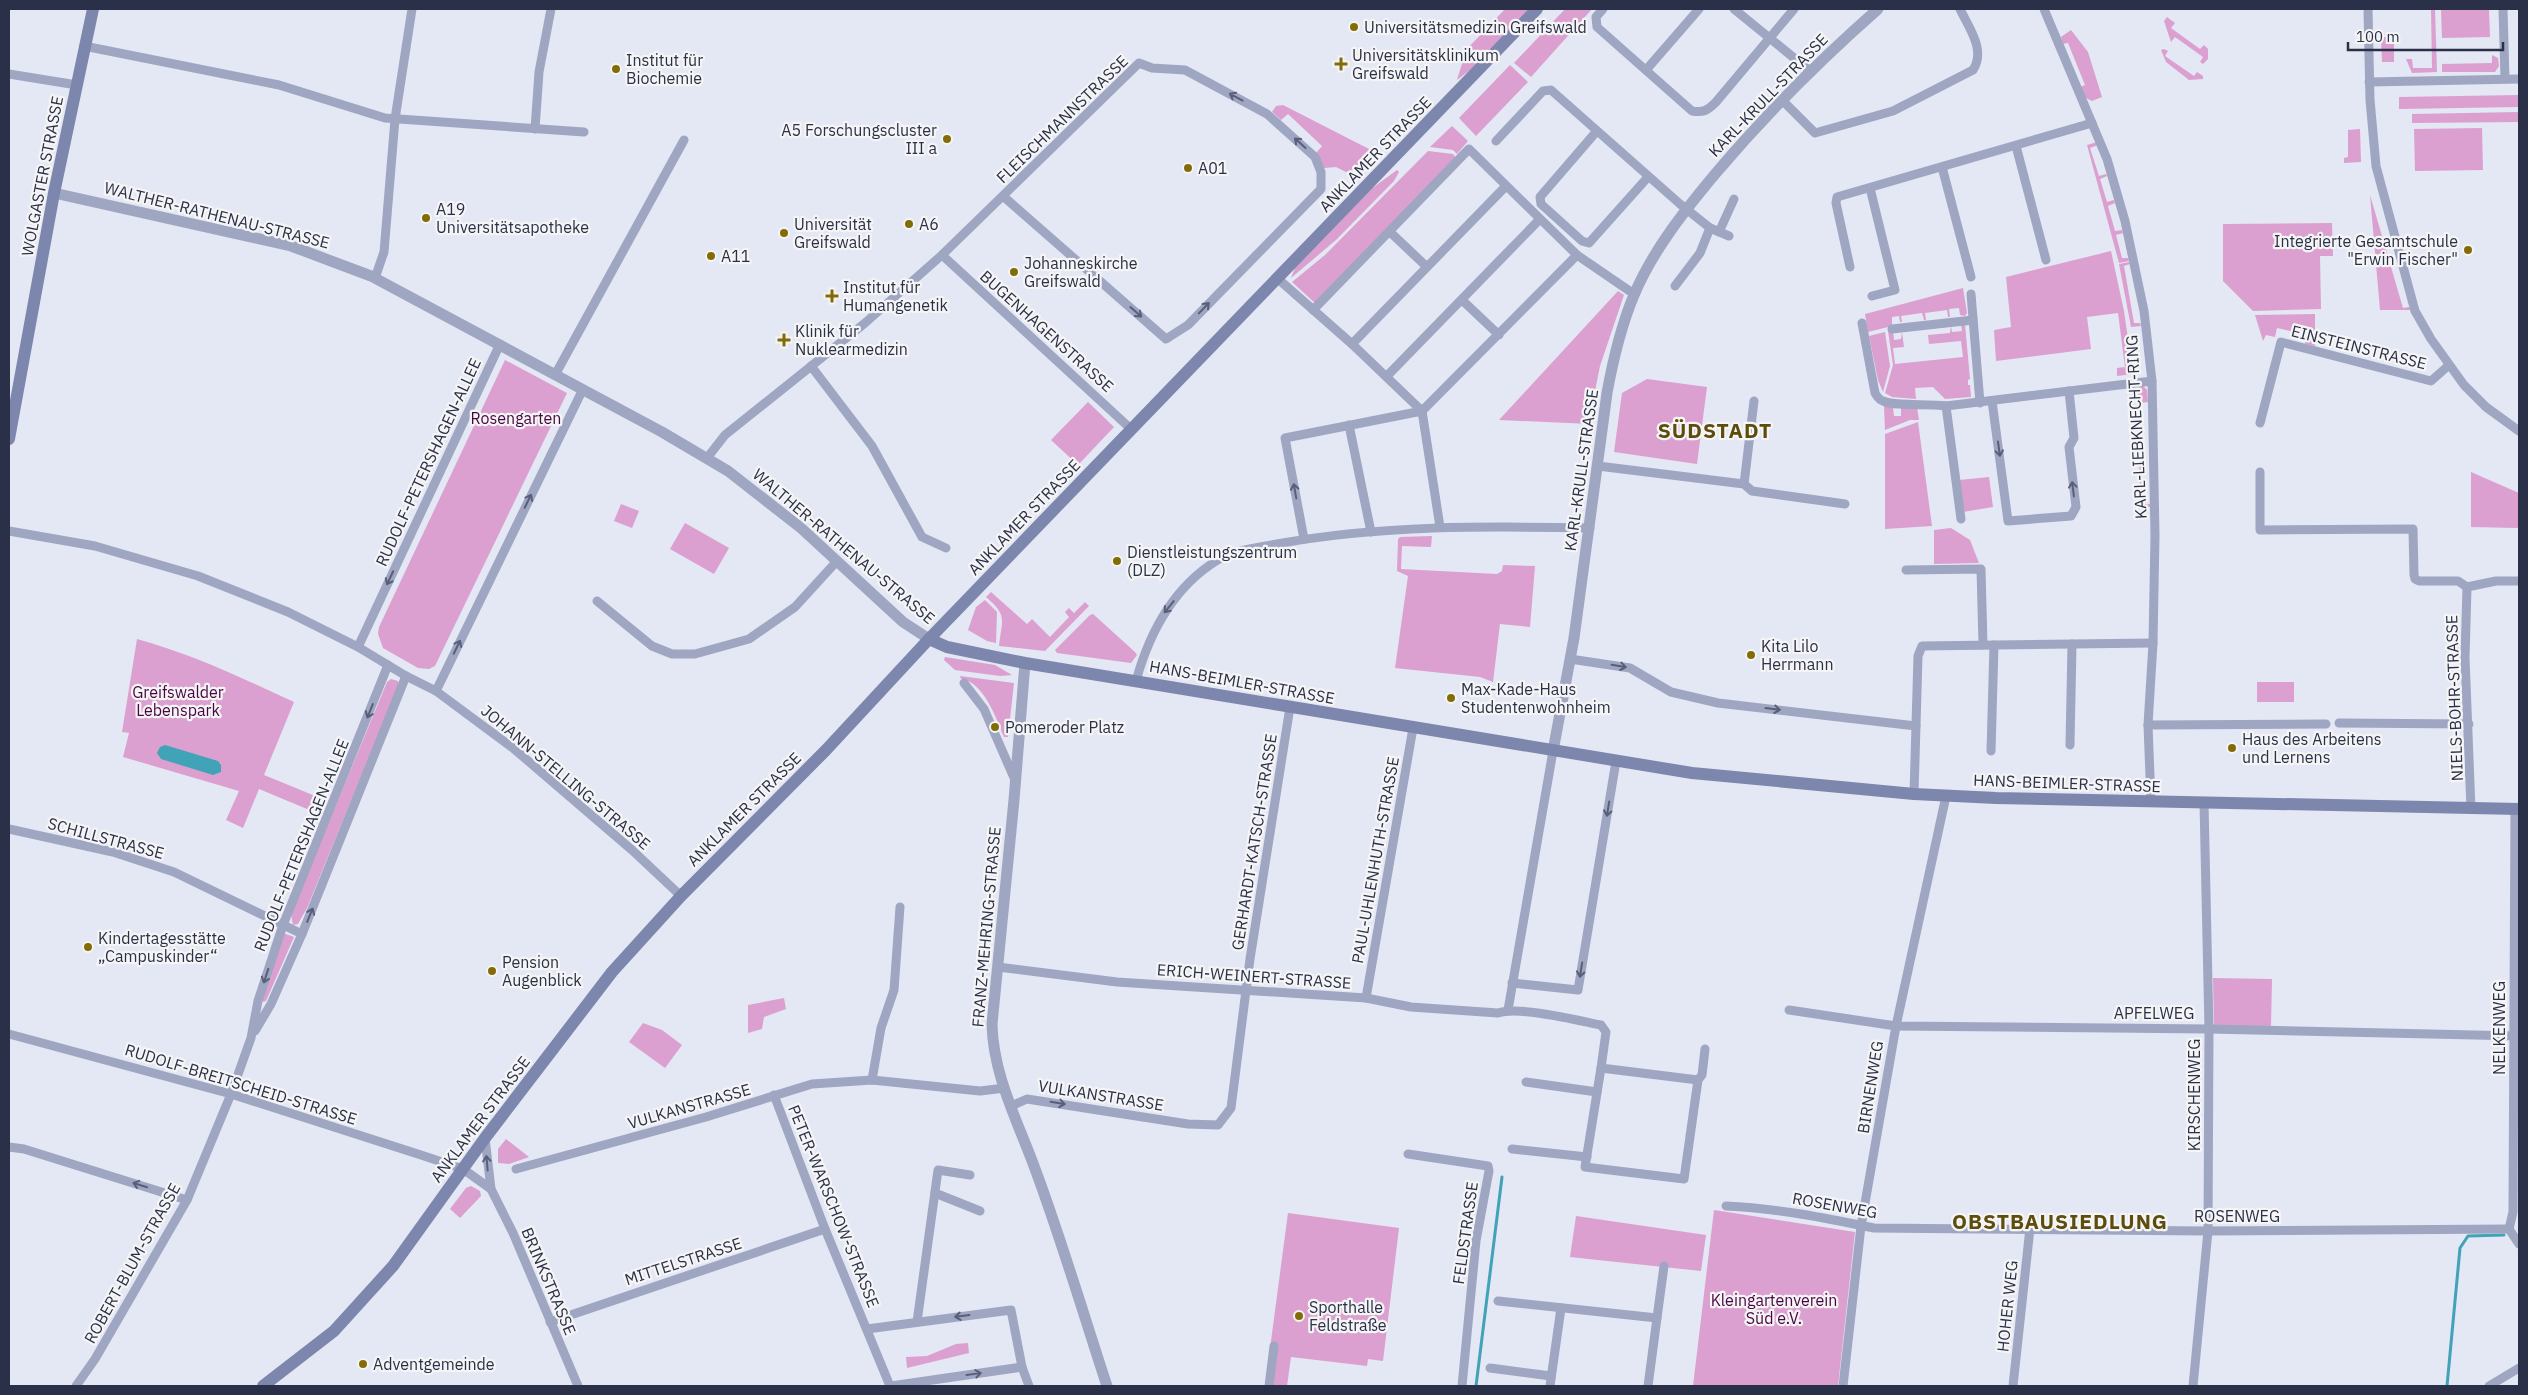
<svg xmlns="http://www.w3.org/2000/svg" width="2528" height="1395" viewBox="0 0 2528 1395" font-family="'IBM Plex Sans',sans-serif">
<rect width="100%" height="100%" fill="#e4e7f4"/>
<g fill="#dba0cf">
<path d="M1505,9H1530L1470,70L1457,80L1466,50Z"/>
<path d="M1565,9H1592L1531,77L1514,63Z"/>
<path d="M2431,9H2435L2437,72L2412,73L2406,59H2412L2413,68H2432Z"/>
<path d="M2441,9H2489L2490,37L2442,38Z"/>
<path d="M2167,17L2175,23L2171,28L2200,49L2204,45L2208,49V59L2203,64L2200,62L2203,57L2175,37L2171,42L2164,21Z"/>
<path d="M2071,30L2088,52L2102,97L2092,101L2084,97L2080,87L2085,85L2068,43L2063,44L2061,37Z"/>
<path d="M2381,37H2394V62H2382Z"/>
<path d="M2164,49L2168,51L2165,56L2194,76L2197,72L2203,76V79L2189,80L2166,62L2161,50Z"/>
<path d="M2492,55L2498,58L2499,66L2495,72H2442V64L2492,63Z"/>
<path d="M1510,65L1528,82L1476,136L1459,118Z"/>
<path d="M2519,95V107L2399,109V97Z"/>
<path d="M1283,105L1369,149L1373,157L1363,167L1346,172L1336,167L1324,168L1316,153L1322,146L1288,114L1281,120L1272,112L1276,106Z"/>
<path d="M2519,112V122L2412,123V114Z"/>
<path d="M1452,126L1468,141L1457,154L1453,150L1430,147Z"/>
<path d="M2482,128L2483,170L2415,171L2414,129Z"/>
<path d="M2360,129L2361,162L2344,163V158L2348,157V130Z"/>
<path d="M2097,142L2098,145L2090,148L2099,176L2106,174L2107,176L2100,179L2107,202L2114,200L2115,203L2108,206L2115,231L2122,230L2123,233L2116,235L2122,258H2128L2129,261L2119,263L2087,145Z"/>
<path d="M1428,151L1453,154L1456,158L1315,303L1292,282L1325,255Z"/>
<path d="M1397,170L1399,172L1394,181L1336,240L1291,278L1295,268L1371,189Z"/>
<path d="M2370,195L2403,308L2409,307L2411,310H2380Z"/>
<path d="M2332,223L2333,256H2320L2321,309L2253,311L2223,281V224Z"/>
<path d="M2111,251L2124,311L2133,374L2117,376V368L2125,367L2118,313L2087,317L2091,349L1996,361L1994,330L2011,327L2006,277Z"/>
<path d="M2129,262L2130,264L2124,266L2134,323H2140L2141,326L2131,327L2119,264Z"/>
<path d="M1963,288L1967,313L1965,316L1960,315L1959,308L1949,309L1950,317H1948L1947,310L1925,313L1926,320H1924L1922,313L1901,316L1902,322H1900L1899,316L1892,317V326L1868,332L1865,314Z"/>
<path d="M1618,291L1624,295L1600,366L1594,396H1592L1591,404H1593L1590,424L1499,420Z"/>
<path d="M2315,314V346L2305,344L2307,335L2277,328L2275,337L2266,335L2263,341L2255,315Z"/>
<path d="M1961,324H1965L1970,379L1968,380V385H1970L1971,397L1945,399L1933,387L1915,388L1916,399L1892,397L1885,393L1893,365L1888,331L1893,330L1894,340L1901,339L1902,332L1904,347L1893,348L1895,364L1963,357L1961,341L1929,344L1928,335L1950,333L1951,326L1952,332L1962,331Z"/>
<path d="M1885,332L1890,366L1883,392L1878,380L1869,336Z"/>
<path d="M505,360L567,393L435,666L429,669L418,668L383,648L378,634L379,627Z"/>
<path d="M1647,379L1707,387L1697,464L1614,452L1622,393Z"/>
<path d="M2138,386H2143L2147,390L2148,402L2141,403L2142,505L2150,504V507H2140Z"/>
<path d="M1088,402L1114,427L1078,465L1051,440Z"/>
<path d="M1884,406L1893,407L1894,416H1901V407H1917L1919,420H1910L1885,430Z"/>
<path d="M1918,422L1932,526L1885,529V434Z"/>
<path d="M2471,472L2519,493V528L2471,527Z"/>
<path d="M1989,477L1993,507L1963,512L1959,480Z"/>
<path d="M621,504L639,511L632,528L614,521Z"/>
<path d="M685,523L729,548L714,574L670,549Z"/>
<path d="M1951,528L1970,540L1979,563L1934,564V530Z"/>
<path d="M1432,536L1431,547L1402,546L1401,569L1497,574L1502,571L1503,565L1535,566L1530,627L1500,624L1493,682L1480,677L1395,668L1408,576L1397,571L1398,539L1400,537Z"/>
<path d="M991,592L1027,624L1032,619L1050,637L1069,617L1065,612L1069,608L1074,613L1085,602L1089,606L1045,651L999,646C1002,619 1008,616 986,597Z"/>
<path d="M985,600L997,612L996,643L987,641L968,630L976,607Z"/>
<path d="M1093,614L1135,652L1137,655L1131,663L1057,653L1055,650L1090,615Z"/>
<path d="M137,639C192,654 242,678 294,702L264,775L325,800L319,814L259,789L243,828L226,820L239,791L123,757L129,733L122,732Z"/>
<path d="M945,657L995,665L1012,675L1000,676L955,670L944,660Z"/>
<path d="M960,676L1014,683L1008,737H1004C996,718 984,682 961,679Z"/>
<path d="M391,679L398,681L399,684L307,908L298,924L293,925L291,914L387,682Z"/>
<rect x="2257" y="682" width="37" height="20"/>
<path d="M283,933L294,937L266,1001L263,1002L262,1000Z"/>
<path d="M2213,978L2272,979L2271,1026H2214Z"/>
<path d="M784,998L786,1009L764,1017L762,1029L748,1033V1005Z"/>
<path d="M643,1023L662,1030L682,1045L665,1068L629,1042Z"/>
<path d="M506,1139L529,1157L509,1164L498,1163V1149Z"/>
<path d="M471,1186L480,1191L481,1196L460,1218L450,1209L466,1188Z"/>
<path d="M1714,1210L1855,1232L1838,1386H1693Z"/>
<path d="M1288,1213L1399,1228L1383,1361L1368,1359L1367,1366L1291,1357L1287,1386H1265Z"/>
<path d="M1576,1216L1706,1235L1701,1271L1570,1257Z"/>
<path d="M968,1343L969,1353L907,1368L906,1357L927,1356L956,1344Z"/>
</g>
<path fill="#40a3b7" d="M165,745L218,761L221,765V772L213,775L161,759L157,753L160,747Z"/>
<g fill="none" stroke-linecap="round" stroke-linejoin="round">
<g stroke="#40a3b7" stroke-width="3">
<path d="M1476,1386L1502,1177"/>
<path d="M2447,1386L2460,1248L2468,1236L2504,1235"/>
</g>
<g stroke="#9fa6c1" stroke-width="9">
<path d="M1603,9L1596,17L1597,27L1692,111C1704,113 1708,110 1716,102L1794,9"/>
<path d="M1734,9L1810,71"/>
<path d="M2044,9L2107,159L2125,221L2144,311L2152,381L2155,535L2153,643L2148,725L2151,802"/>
<path d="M2368,9L2370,100L2376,166L2415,311L2431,339L2464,385L2486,407L2519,431"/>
<path d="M2503,9L2505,79"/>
<path d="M84,46L279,85L385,118L584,132"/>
<path d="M1646,70L1699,9"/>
<path d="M9,74L77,85"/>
<path d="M2369,82L2519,79"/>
<path d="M1782,100L1815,133L1893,111L1973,70C1986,50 1969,28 1960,9"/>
<path d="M535,129L539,72L551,9"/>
<path d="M1596,132L1540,197L1541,204L1582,241L1589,243L1648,177"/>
<path d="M1496,141L1543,91L1551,90L1680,204L1710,228L1729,236"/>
<path d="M2016,146L2046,260"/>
<path d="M1942,167L1971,277"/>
<path d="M1870,188L1895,290L1872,296"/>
<path d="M1390,232L1427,267"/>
<path d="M1719,232L1734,199"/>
<path d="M942,255L1131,429"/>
<path d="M1850,267L1836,203L1837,197L2092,123"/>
<path d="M375,278L384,252L395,119L412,9"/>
<path d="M1277,278L1352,344L1422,411"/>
<path d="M1675,286L1700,253L1710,228"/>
<path d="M1971,294L1980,403"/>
<path d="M1462,300L1499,335"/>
<path d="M1313,310L1469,149L1577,255L1634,294"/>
<path d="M1862,323L1875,393C1877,396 1879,400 1883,401C1897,407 1929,403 1946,406L2152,381"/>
<path d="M1892,329L1973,320"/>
<path d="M1352,344L1506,186"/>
<path d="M811,366L872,446L922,537L946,548"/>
<path d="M555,375L684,140"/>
<path d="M1387,376L1539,220"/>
<path d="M1992,401L2008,521L2071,516L2076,507L2069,447L2074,438L2069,391"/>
<path d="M1946,406L1961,519"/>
<path d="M1422,411L1577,255"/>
<path d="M1422,411L1440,527"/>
<path d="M2260,423L2281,342L2431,381L2448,366"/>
<path d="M1349,425L1371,532"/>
<path d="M707,458L725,435L865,323L942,255L1139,63L1152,68L1185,70L1267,114L1315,157L1321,172V189L1188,325L1166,339L1003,196"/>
<path d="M1598,466L1744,484L1752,491L1845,504"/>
<path d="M2260,472V530L2413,529L2414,575L2415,579L2419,581H2458L2467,587L2496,581H2519"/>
<path d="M1744,484L1754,401"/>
<path d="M9,531L95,546L198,576L288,612L358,647L406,676L436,691L513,748L632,850L681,896"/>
<path d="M1304,539L1285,438L1422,411"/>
<path d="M1906,570L1981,569L1983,645"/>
<path d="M2467,587L2465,658L2471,809"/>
<path d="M597,601L652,646L672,654H695L749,639L795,607L837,561"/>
<path d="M358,647L500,344"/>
<path d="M1570,659L1630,668L1671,692L1718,703L1916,726"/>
<path d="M1136,681C1149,634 1173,588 1216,561C1234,550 1257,548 1277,544C1380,525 1486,526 1590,528"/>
<path d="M964,683L984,709L1015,780"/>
<path d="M436,691L583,389"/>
<path d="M2339,723L2469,724"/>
<path d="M2148,725L2326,724"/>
<path d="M2070,745L2072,644"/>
<path d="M1991,751L1994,645"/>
<path d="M1914,794L1918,656L1922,646L2153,643"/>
<path d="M2515,809L2513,1212L2509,1229L2519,1244"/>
<path d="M9,829L113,852L174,872L302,934"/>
<path d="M998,967L1117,982L1366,998L1411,1007L1498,1013C1520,1006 1576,1020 1601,1025L1606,1032L1601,1068L1698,1080"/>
<path d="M1512,983L1578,990L1616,761"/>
<path d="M1366,998L1413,728"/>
<path d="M1508,1010L1553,751"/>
<path d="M1789,1010L1896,1026L2209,1029L2519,1036"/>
<path d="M255,1031L271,1004L302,934L406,676"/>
<path d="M9,1034L231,1094L421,1155L463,1169L491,1189"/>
<path d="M1601,1068L1585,1167L1684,1179L1698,1080L1702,1075L1705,1049"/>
<path d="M872,1080L881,1028L894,990L900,907"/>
<path d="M1526,1082L1597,1092"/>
<path d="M774,1095L825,1229L890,1386"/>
<path d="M1011,1106L1027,1099L1188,1124L1218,1125L1231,1108L1250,959L1290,707"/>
<path d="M485,1138L491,1189L513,1233L578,1386"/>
<path d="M9,1147L24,1149L187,1200"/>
<path d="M1512,1149L1587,1157"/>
<path d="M1408,1154L1488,1166L1489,1171L1476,1241L1462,1386"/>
<path d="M516,1169L706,1117L812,1084L872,1080L980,1091L1005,1088"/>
<path d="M935,1193L980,1211"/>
<path d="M1726,1206C1776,1208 1825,1218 1874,1228L2208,1231L2509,1229"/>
<path d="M1498,1301L1657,1318L1664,1266"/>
<path d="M550,1322L825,1229"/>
<path d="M917,1322L938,1170L970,1175"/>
<path d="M867,1329L1011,1310L1022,1367L1029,1386"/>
<path d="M1490,1368L1551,1376"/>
<path d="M76,1386L95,1359L187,1200L231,1094L251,1038L258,1001L283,925L388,665"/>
<path d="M891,1386L1022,1367"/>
<path d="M1269,1386L1274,1346"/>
<path d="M1550,1386L1561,1308"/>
<path d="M1648,1386L1657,1318"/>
<path d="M1843,1386L1861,1226L1896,1026L1946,796"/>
<path d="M2013,1386L2030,1228"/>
<path d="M2193,1386L2208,1231L2209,1029L2204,803"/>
<path d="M2489,1386L2519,1368"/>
</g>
<g stroke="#9fa6c1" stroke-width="11">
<path d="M54,193L291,246L371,276L662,432L728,471L801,528L903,622L929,639"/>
<path d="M1025,663L1014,800L992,1024C993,1074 1017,1120 1034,1166C1061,1238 1083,1313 1107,1386"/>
<path d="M1553,751L1574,638L1607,393C1613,360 1621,326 1634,295C1653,250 1685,210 1716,173C1766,114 1820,60 1878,9"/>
</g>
<g stroke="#7d86ad" stroke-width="12">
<path d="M9,439L54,193L93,9"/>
<path d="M929,639L947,647L1025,663L1692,773L1914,794L1996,798L2519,809"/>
<path d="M263,1386L334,1331L393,1266L485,1138L612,972L681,896L826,750L929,639L1537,9"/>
</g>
</g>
<defs><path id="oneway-shaft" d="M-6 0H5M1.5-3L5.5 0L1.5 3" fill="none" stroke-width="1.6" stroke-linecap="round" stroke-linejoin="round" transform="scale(1.25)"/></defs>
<g stroke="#595f79">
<use href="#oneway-shaft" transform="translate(1236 97) rotate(-152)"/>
<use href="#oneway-shaft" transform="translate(1300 143) rotate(-138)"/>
<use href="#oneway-shaft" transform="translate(1204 308) rotate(-46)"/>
<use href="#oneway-shaft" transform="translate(1136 312) rotate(41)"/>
<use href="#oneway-shaft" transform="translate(1999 449) rotate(82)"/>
<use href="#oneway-shaft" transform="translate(2073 489) rotate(-97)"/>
<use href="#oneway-shaft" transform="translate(1295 491) rotate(-100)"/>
<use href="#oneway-shaft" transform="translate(528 501) rotate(-64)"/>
<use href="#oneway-shaft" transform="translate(390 578) rotate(115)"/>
<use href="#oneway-shaft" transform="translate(1169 607) rotate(129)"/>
<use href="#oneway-shaft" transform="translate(457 647) rotate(-64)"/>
<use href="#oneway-shaft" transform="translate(1619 666) rotate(9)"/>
<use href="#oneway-shaft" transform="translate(1773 709) rotate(7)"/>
<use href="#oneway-shaft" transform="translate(370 711) rotate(112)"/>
<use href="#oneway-shaft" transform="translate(1608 809) rotate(99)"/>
<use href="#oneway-shaft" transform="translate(310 915) rotate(-68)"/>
<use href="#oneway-shaft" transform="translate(1581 970) rotate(99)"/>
<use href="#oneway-shaft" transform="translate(266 976) rotate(108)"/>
<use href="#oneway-shaft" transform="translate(1058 1103) rotate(9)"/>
<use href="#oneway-shaft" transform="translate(487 1163) rotate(-95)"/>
<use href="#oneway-shaft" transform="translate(140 1185) rotate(-163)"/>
<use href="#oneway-shaft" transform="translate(962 1316) rotate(173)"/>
<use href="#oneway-shaft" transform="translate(974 1374) rotate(-8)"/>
</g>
<g fill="#836c08" stroke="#f5f5f5" stroke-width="2">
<circle cx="1354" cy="27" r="5"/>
<path d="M1338.5 56.5h5v5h5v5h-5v5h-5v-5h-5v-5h5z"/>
<circle cx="616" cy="69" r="5"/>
<circle cx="947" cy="139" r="5"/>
<circle cx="1188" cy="168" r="5"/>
<circle cx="426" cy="218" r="5"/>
<circle cx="909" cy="224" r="5"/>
<circle cx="784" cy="233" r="5"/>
<circle cx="2468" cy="250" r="5"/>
<circle cx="711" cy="256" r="5"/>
<circle cx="1014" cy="272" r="5"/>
<path d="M829.5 288.5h5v5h5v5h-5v5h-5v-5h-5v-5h5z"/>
<path d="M781.5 332.5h5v5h5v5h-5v5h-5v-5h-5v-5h5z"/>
<circle cx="1117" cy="561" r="5"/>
<circle cx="1751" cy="655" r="5"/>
<circle cx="1451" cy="698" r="5"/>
<circle cx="995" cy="727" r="5"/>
<circle cx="2232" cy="748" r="5"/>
<circle cx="88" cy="947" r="5"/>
<circle cx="492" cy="971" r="5"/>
<circle cx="1299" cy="1316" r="5"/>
<circle cx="363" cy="1364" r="5"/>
</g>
<g text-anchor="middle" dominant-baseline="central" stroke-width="4.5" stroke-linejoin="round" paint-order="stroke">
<g font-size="16" fill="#2b3049" stroke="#f5f5f5" text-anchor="start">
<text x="1364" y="27">Universitätsmedizin Greifswald</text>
<text x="1352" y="55">Universitätsklinikum<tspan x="1352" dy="18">Greifswald</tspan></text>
<text x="626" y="60">Institut für<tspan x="626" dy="18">Biochemie</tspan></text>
<text x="937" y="130" text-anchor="end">A5 Forschungscluster<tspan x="937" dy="18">III a</tspan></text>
<text x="1198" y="168">A01</text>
<text x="436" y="209">A19<tspan x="436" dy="18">Universitätsapotheke</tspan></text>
<text x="794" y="224">Universität<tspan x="794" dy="18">Greifswald</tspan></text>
<text x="919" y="224">A6</text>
<text x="2458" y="241" text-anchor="end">Integrierte Gesamtschule<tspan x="2458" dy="18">"Erwin Fischer"</tspan></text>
<text x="721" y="256">A11</text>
<text x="1024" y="263">Johanneskirche<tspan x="1024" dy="18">Greifswald</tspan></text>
<text x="843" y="287">Institut für<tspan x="843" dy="18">Humangenetik</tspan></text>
<text x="795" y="331">Klinik für<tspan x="795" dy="18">Nuklearmedizin</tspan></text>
<text x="1127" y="552">Dienstleistungszentrum<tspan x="1127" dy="18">(DLZ)</tspan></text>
<text x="1761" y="646">Kita Lilo<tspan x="1761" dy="18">Herrmann</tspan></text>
<text x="1461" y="689">Max-Kade-Haus<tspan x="1461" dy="18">Studentenwohnheim</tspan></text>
<text x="1005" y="727">Pomeroder Platz</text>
<text x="2242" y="739">Haus des Arbeitens<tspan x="2242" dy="18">und Lernens</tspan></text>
<text x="98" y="938">Kindertagesstätte<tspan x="98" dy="18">„Campuskinder“</tspan></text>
<text x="502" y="962">Pension<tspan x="502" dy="18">Augenblick</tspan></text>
<text x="1309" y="1307">Sporthalle<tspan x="1309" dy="18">Feldstraße</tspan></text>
<text x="373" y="1364">Adventgemeinde</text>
</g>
<g font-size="16" fill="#2b3049" stroke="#f5f5f5">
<text transform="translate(1768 95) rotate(-46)">KARL-KRULL-STRASSE</text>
<text transform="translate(1062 119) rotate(-44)">FLEISCHMANNSTRASSE</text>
<text transform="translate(1375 154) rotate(-46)">ANKLAMER STRASSE</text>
<text transform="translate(42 176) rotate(-79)">WOLGASTER STRASSE</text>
<text transform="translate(217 215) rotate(14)">WALTHER-RATHENAU-STRASSE</text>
<text transform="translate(1047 331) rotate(42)">BUGENHAGENSTRASSE</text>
<text transform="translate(2359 347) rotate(14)">EINSTEINSTRASSE</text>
<text transform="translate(2136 427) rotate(-93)">KARL-LIEBKNECHT-RING</text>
<text transform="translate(428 462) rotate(-65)">RUDOLF-PETERSHAGEN-ALLEE</text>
<text transform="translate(1581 470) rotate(-82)">KARL-KRULL-STRASSE</text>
<text transform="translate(1024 517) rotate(-46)">ANKLAMER STRASSE</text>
<text transform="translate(844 546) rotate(40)">WALTHER-RATHENAU-STRASSE</text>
<text transform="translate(1242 682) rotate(10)">HANS-BEIMLER-STRASSE</text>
<text transform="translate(2454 698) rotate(-92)">NIELS-BOHR-STRASSE</text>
<text transform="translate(566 777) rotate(40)">JOHANN-STELLING-STRASSE</text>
<text transform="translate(2067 783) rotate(2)">HANS-BEIMLER-STRASSE</text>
<text transform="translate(744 809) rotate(-45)">ANKLAMER STRASSE</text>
<text transform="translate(106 838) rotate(15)">SCHILLSTRASSE</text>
<text transform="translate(1254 842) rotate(-81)">GERHARDT-KATSCH-STRASSE</text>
<text transform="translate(301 845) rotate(-68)">RUDOLF-PETERSHAGEN-ALLEE</text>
<text transform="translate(1375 860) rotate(-80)">PAUL-UHLENHUTH-STRASSE</text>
<text transform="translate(986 927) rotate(-85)">FRANZ-MEHRING-STRASSE</text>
<text transform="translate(1254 976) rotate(4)">ERICH-WEINERT-STRASSE</text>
<text x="2154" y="1013">APFELWEG</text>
<text transform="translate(2499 1028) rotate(-90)">NELKENWEG</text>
<text transform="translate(241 1084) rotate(17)">RUDOLF-BREITSCHEID-STRASSE</text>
<text transform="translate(1870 1087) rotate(-81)">BIRNENWEG</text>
<text transform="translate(1101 1095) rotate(9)">VULKANSTRASSE</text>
<text transform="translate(2194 1095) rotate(-90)">KIRSCHENWEG</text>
<text transform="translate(689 1106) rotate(-16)">VULKANSTRASSE</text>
<text transform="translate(480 1119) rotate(-53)">ANKLAMER STRASSE</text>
<text transform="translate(1835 1205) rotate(10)">ROSENWEG</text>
<text transform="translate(834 1206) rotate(68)">PETER-WARSCHOW-STRASSE</text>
<text x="2237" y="1216">ROSENWEG</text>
<text transform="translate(1465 1233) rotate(-82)">FELDSTRASSE</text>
<text transform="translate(683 1261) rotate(-18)">MITTELSTRASSE</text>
<text transform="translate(132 1263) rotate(-61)">ROBERT-BLUM-STRASSE</text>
<text transform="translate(549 1281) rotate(67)">BRINKSTRASSE</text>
<text transform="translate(2007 1306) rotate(-84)">HOHER WEG</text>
</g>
<g font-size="16" fill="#4a0642" stroke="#f5f5f5">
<text x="516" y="418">Rosengarten</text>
<text x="178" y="692">Greifswalder<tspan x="178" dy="18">Lebenspark</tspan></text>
<text x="1774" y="1300">Kleingartenverein<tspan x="1774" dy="18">Süd e.V.</tspan></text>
</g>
<g font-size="21" font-weight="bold" letter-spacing="1" fill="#5c4d0e" stroke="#f5f5f5">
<text x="1715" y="430">SÜDSTADT</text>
<text x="2060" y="1221">OBSTBAUSIEDLUNG</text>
</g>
</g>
<rect width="2528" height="1395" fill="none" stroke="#2b3049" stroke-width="20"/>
<path d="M2348 42v8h155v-8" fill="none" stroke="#2b3049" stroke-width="2.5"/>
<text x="2356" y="42" font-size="15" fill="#2b3049" stroke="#f5f5f5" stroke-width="4" paint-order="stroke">100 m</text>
</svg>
